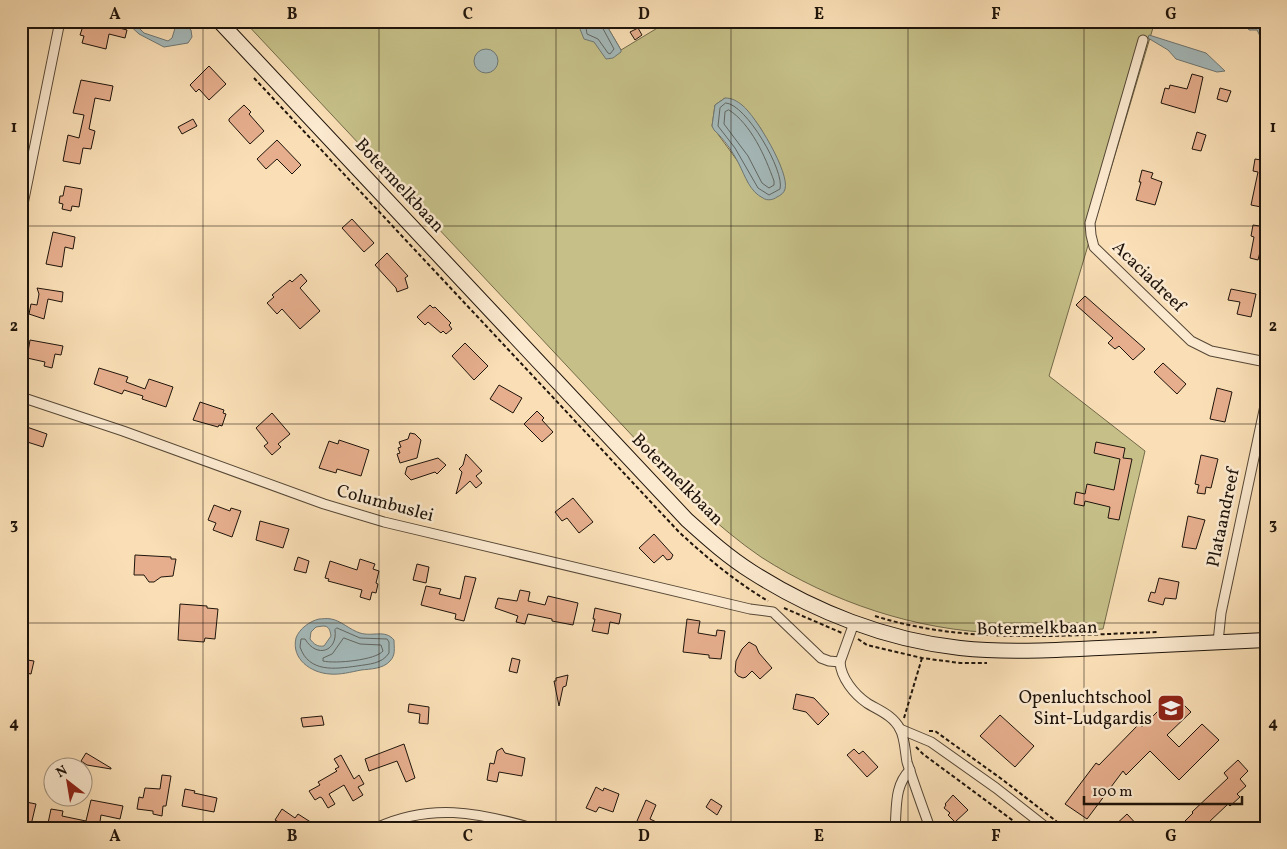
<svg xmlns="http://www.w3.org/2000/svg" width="1287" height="849" viewBox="0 0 1287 849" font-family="Vollkorn,serif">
<rect width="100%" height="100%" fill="#fadfb6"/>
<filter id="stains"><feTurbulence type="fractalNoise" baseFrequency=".004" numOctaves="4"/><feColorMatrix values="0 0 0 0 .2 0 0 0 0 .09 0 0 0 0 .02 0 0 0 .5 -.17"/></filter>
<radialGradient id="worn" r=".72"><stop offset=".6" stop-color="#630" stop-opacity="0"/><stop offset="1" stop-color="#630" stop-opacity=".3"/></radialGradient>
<path fill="#c6c088" stroke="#726a4a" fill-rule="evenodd" d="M244,21H604L621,50L669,21H1155L1049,376L1145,451L1103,629C1069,631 1035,633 1001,633C917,631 831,602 761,557C739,542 719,525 699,507ZM725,98L754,119L761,129L780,165L749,184L739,163L712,126L715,105Z"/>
<g fill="#a4b9ba" stroke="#6e7774" fill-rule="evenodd">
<path d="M125,21H132L144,33L168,41L172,38L176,25L184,24L191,30L192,37L188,43L164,47L139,34Z"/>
<path d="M581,21H604L621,50V52L613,58L606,59L594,42L584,39L580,29Z"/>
<path d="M1245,21H1266V41L1262,40L1257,30H1249L1245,24Z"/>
<path d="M1149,35L1206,53L1225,71L1217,72L1176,59L1168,50L1148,38Z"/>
<circle cx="486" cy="61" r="12"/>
<path d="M725,98C732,98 737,101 742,105C756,116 790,173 785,189C784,193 781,195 777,197C773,200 767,201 763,198C750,192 745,176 739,164C733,152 724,139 714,130L712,126L715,105Z"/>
<path d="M319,619C322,619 327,618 331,619C340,620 350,630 360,633C373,637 385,629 394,640C394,648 396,655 390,661C383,669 370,669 361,670C351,672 340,675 330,674C311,673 291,659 296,638C299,629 310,621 319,619ZM323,626C329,626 330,630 331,636L324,646C317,647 314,644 310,639L311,632L316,627Z"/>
</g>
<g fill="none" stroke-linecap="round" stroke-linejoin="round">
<g stroke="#616662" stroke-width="1">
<path d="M585,21L587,34L598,39L608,53L610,54L614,49L601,25L600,21"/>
<path d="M726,103C746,104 785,171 780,189L769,195L758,188L735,148L718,126L720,108Z"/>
<path d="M729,110C751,124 765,156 774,181V185L769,188L762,183L748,156L724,124L725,112Z"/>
<path d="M337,628L360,638L387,639L389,642V653C382,664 369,664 357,666C335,669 309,673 300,647L301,639H305C317,659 338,651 335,630Z"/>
<path d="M344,638L360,644L381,645L383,651C376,660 335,664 323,661V658L332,654Z"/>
</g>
</g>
<g fill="#e6ae8d" stroke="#1e140b">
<path d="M86,21H93L127,30L125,38L109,34L106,49L82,43L84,36L80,35L83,26H85Z"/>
<path d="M638,28L642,35L635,40L630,32Z"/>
<path d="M209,66L226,84L209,100L199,89L196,92L190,85Z"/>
<path d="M1192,74L1203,77L1195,113L1161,103L1165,88L1169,89L1170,85L1187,89Z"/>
<path d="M81,80L113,86L110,101L95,98L89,129L95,131L91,149L83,148L80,164L63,161L68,135L79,138L84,115L73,113Z"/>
<path d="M1220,88L1231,91L1227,102L1217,99Z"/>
<path d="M244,105L251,112L249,114L264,131L250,144L229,121V119Z"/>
<path d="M193,119L197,126L182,134L178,127Z"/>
<path d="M1197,132L1206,135L1201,151L1192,149Z"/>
<path d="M277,140L301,165L292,174L277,159L266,169L257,159Z"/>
<path d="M1262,154L1266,155V208L1251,205L1258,172L1253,171L1255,159L1261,160Z"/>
<path d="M1142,170L1153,173L1151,178L1162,182L1155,205L1136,200L1141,182H1139Z"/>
<path d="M65,186L82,189L79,207L72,206L71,211L62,209L63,204L59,203L60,196H63Z"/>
<path d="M352,219L374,243L364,252L342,228Z"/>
<path d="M1253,225L1266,227L1263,252H1260L1258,260L1250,258L1254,237L1251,236Z"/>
<path d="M53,232L75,237L73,249L65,247L62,267L46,264Z"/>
<path d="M387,253L408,276L405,278L408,288L397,292L396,288L375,265Z"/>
<path d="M301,274L307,281L300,288L320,311L300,329L282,309L277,314L267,303L274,297L272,295L290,280L292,282Z"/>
<path d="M37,288L63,292L62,302L48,299L44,319L29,314L31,304L37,305L39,294Z"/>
<path d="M1231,289L1256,294L1251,317L1237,314L1240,302L1228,300Z"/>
<path d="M1085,296L1145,349L1133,360L1119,346L1115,349L1108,343L1113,338L1076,305Z"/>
<path d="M430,305L433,308L435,307L451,323L449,325L452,329L446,334L443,331L441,333L428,322L425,325L417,317Z"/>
<path d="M30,340L63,346L61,355L55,354L52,368L44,366L45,362L27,358Z"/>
<path d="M465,343L488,366L474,380L452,356Z"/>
<path d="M1163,363L1186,384L1177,394L1154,372Z"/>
<path d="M99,368L128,377L126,382L145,389L149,379L173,387L166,407L142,399L143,396L124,390L122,394L94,384Z"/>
<path d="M499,385L522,398L513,413L490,399Z"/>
<path d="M1217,388L1232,392L1225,422L1210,419Z"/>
<path d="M200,402L224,410L223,413L226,414L222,426L219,425L218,427L193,420Z"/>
<path d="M537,411L544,418L542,420L553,432L542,442L524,424Z"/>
<path d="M272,413L290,434L278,444L281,447L272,455L264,446L268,443L256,428Z"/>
<path d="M21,425L47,434L43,447L21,440Z"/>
<path d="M410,433L415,434L421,440L417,458L400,463L397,454L400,453L398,448L401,447L399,442L408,439Z"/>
<path d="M339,440L369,450L361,476L337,469L336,473L319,468L329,441L338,444Z"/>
<path d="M1096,442L1125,448L1123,458L1132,459L1119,520L1108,518L1110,507L1085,501L1084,506L1074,504L1076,492L1085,494L1087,484L1114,490L1120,459L1094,453Z"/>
<path d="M466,454L482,471L476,476L482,483L476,488L470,481L456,494L462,472L459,469L463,465Z"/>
<path d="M1201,455L1218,459L1211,488L1206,487L1205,494L1197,493L1199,485L1195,484Z"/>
<path d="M438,458L446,465L437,474L435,472L411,480L405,474L407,467Z"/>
<path d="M573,498L593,522L579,533L567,518L562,521L555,512Z"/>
<path d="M214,505L230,511L231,508L241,511L232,537L213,530L216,523L208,520Z"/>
<path d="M1188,516L1205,520L1196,549L1182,547Z"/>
<path d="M260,521L289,529L283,548L256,540Z"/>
<path d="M654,534L673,555L671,559L667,560L663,555L654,563L639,548Z"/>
<path d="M135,555L171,557V559H176L173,576L161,577L154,582H149L144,575H134Z"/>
<path d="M298,557L309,561L306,573L294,570Z"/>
<path d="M360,559L375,564L373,569L379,571L376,583L378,584L376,593L372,592L370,600L360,597L362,590L328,581L329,579L325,578L330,561L357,570Z"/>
<path d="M417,564L429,567L426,583L413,580Z"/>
<path d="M465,576L476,578L464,621L455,619L456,614L421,605L426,586L441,589L439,594L460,599Z"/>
<path d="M1159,578L1179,582L1176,599L1165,598L1163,605L1148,601L1151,592L1155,593Z"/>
<path d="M520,590L530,592L528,601L545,605L548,596L578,603L573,625L552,621V619L528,614L525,624L516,622L518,616L495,608L498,598L517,601Z"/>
<path d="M180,604L207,606V608L218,609L215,639L205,638L204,642L178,640Z"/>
<path d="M595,608L621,614L619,624L610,622L608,634L592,631L595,619H593Z"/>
<path d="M687,619L700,621L698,633L716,636L717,630L725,631L721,659L709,658V655L683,652Z"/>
<path d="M749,642L756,646L759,653L772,668L760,679L752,671L746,677L743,678L738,676L735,672L736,661L742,649Z"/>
<path d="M512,658L520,660L517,673L509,671Z"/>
<path d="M21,659L34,661L31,674L21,672Z"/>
<path d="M568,675L566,686L563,687L559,706L554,681H556V678Z"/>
<path d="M796,694L814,698L829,714L818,725L806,712L793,709Z"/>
<path d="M1174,695L1191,712L1167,735L1179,747L1202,724L1219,740L1179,780L1150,751L1126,775L1123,771L1087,819L1065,804L1096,763L1099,765L1139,724L1142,727Z"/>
<path d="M409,704L429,707L428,724L419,723L420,714L408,712Z"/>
<path d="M1000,715L1034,746L1015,767L980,736Z"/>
<path d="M322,716L324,725L303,727L301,718Z"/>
<path d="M404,744L415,778L406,782L397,761L369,771L365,759Z"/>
<path d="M502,748L505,753L525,758L522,776L499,772L497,782L487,780L490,763L494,764L497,751Z"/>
<path d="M854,749L859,754L863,751L878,767L867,777L847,755Z"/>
<path d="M86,753L111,768V769L87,765L81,761Z"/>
<path d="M341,755L354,779L359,775L364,784L358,787L363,795L353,801L344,785L329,794L335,804L328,808L322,798L320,797L315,800L309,791L320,785L318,782L337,771L335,769L339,767L334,759Z"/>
<path d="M1238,760L1248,771L1240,779L1246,786L1237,794L1240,797L1230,806L1228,804L1208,823L1213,828H1187L1183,823L1193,813L1192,812L1228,778L1224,773Z"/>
<path d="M162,775L171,776L166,806H163L162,816L153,814V811L137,809L139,797L143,798L145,788L160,789Z"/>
<path d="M596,787L603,791L604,788L619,794L613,812L599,807L596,812L586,808Z"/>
<path d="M185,789L195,791L194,793L217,798L214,812L182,806Z"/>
<path d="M953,795L968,810L955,822L948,815L950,813L944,808L946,805L945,804Z"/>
<path d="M711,799L722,806L717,815L706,807Z"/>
<path d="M91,800L123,806L120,819L101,815L99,828H47L51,809L63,811L62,816L86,821Z"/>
<path d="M646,800L656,805L650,819L669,828H634Z"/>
<path d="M21,801L36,804L31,825L22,823L24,817L21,816Z"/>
<path d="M282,809L295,818L298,814L320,828H280L282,824L275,820Z"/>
<path d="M1127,814L1140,828H1112Z"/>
</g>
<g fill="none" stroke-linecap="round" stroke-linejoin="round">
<defs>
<g id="minor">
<path d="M1143,40L1090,223L1091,235L1094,247L1191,341L1211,351L1266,362"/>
<path d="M21,214L60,21"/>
<path d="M21,397L123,431L324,504L384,522L750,609L773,612L821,658L829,661L840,662"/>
<path d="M854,623L840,662C841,678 854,694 867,703C878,710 893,715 900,729C905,738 905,752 907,762C914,784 922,806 930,828"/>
<path d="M1218,642L1221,613L1266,401"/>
<path d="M900,729L931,742L996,788L1047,828"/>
<path d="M376,828C430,803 477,812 532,828"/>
<path d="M895,828C897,807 894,786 910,770"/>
</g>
<path id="secondary" d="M219,21L687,520C707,538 728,557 752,572C813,611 886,640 960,648C1006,653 1053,650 1099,648C1155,645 1210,643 1266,640"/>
</defs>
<use href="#minor" stroke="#554736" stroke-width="11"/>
<use href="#secondary" stroke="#1e140b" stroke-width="16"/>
<g stroke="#1e140b" stroke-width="2" stroke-dasharray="4 2.5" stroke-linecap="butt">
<path d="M201,21L210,30"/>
<path d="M254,78L679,532C707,558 736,582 768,601"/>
<path d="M784,608L842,633"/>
<path d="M875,616C967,645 1064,635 1159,632"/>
<path d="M858,639L867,645L922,658L960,663H987"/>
<path d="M904,718L922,658"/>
<path d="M929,731H935L1003,780L1065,828"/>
<path d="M916,747L923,754L1023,828"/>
</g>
<use href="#minor" stroke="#fcead0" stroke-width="9"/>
<use href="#secondary" stroke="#fcead0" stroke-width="14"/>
</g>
<path fill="none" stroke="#1e140b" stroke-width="1" stroke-opacity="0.55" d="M203,21V828M379,21V828M556,21V828M731,21V828M908,21V828M1084,21V828M21,226H1266M21,424H1266M21,623H1266"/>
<defs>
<symbol id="school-square" viewBox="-11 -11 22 22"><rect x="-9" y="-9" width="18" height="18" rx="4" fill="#8f2418" stroke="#fcead0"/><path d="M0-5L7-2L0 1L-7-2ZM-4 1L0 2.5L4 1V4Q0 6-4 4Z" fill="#fff"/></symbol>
</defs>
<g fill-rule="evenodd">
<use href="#school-square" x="1155" y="692" width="32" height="32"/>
</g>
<g text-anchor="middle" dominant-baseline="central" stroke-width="5" stroke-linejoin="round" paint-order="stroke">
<g font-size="18" fill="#1e140b" stroke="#fcead0">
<text transform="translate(399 186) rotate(47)">Botermelkbaan</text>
<text transform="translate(1148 277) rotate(44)">Acaciadreef</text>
<text transform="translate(677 480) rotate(45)">Botermelkbaan</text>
<text transform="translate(385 504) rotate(15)">Columbuslei</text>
<text transform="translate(1224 518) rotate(-78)">Plataandreef</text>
<text transform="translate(1037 629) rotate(-1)">Botermelkbaan</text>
</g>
<g font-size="18" fill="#1e140b" stroke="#fcead0" text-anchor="end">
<text x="1152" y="698">Openluchtschool<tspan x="1152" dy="21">Sint-Ludgardis</tspan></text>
</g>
</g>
<rect width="1287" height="849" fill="none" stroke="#fadfb6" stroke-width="55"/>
<g transform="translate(68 782) rotate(329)"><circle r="24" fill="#fcead0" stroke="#a39481"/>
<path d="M0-4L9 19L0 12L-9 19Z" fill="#8f2418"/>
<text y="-8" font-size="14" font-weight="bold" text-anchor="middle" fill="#1e140b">N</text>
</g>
<path d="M1084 796v8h158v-8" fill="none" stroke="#1e140b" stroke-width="2.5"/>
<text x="1092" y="796" font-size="15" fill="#1e140b" stroke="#fcead0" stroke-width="4" paint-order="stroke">100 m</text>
<rect x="28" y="28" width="1232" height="794" fill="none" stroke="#1e140b" stroke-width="2"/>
<g font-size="16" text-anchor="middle" font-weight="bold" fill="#1e140b">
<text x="115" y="19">A</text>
<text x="292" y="19">B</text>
<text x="468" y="19">C</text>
<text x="644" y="19">D</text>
<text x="819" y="19">E</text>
<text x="996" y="19">F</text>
<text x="1171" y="19">G</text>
<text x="14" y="132">1</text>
<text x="1273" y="132">1</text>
<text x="14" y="331">2</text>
<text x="1273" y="331">2</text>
<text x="14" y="529">3</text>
<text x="1273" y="529">3</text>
<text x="14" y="728">4</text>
<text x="1273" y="728">4</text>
<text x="115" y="841">A</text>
<text x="292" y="841">B</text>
<text x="468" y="841">C</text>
<text x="644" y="841">D</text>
<text x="819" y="841">E</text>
<text x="996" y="841">F</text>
<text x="1171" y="841">G</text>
</g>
<rect width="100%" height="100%" filter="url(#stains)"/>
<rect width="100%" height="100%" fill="url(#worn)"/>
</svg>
